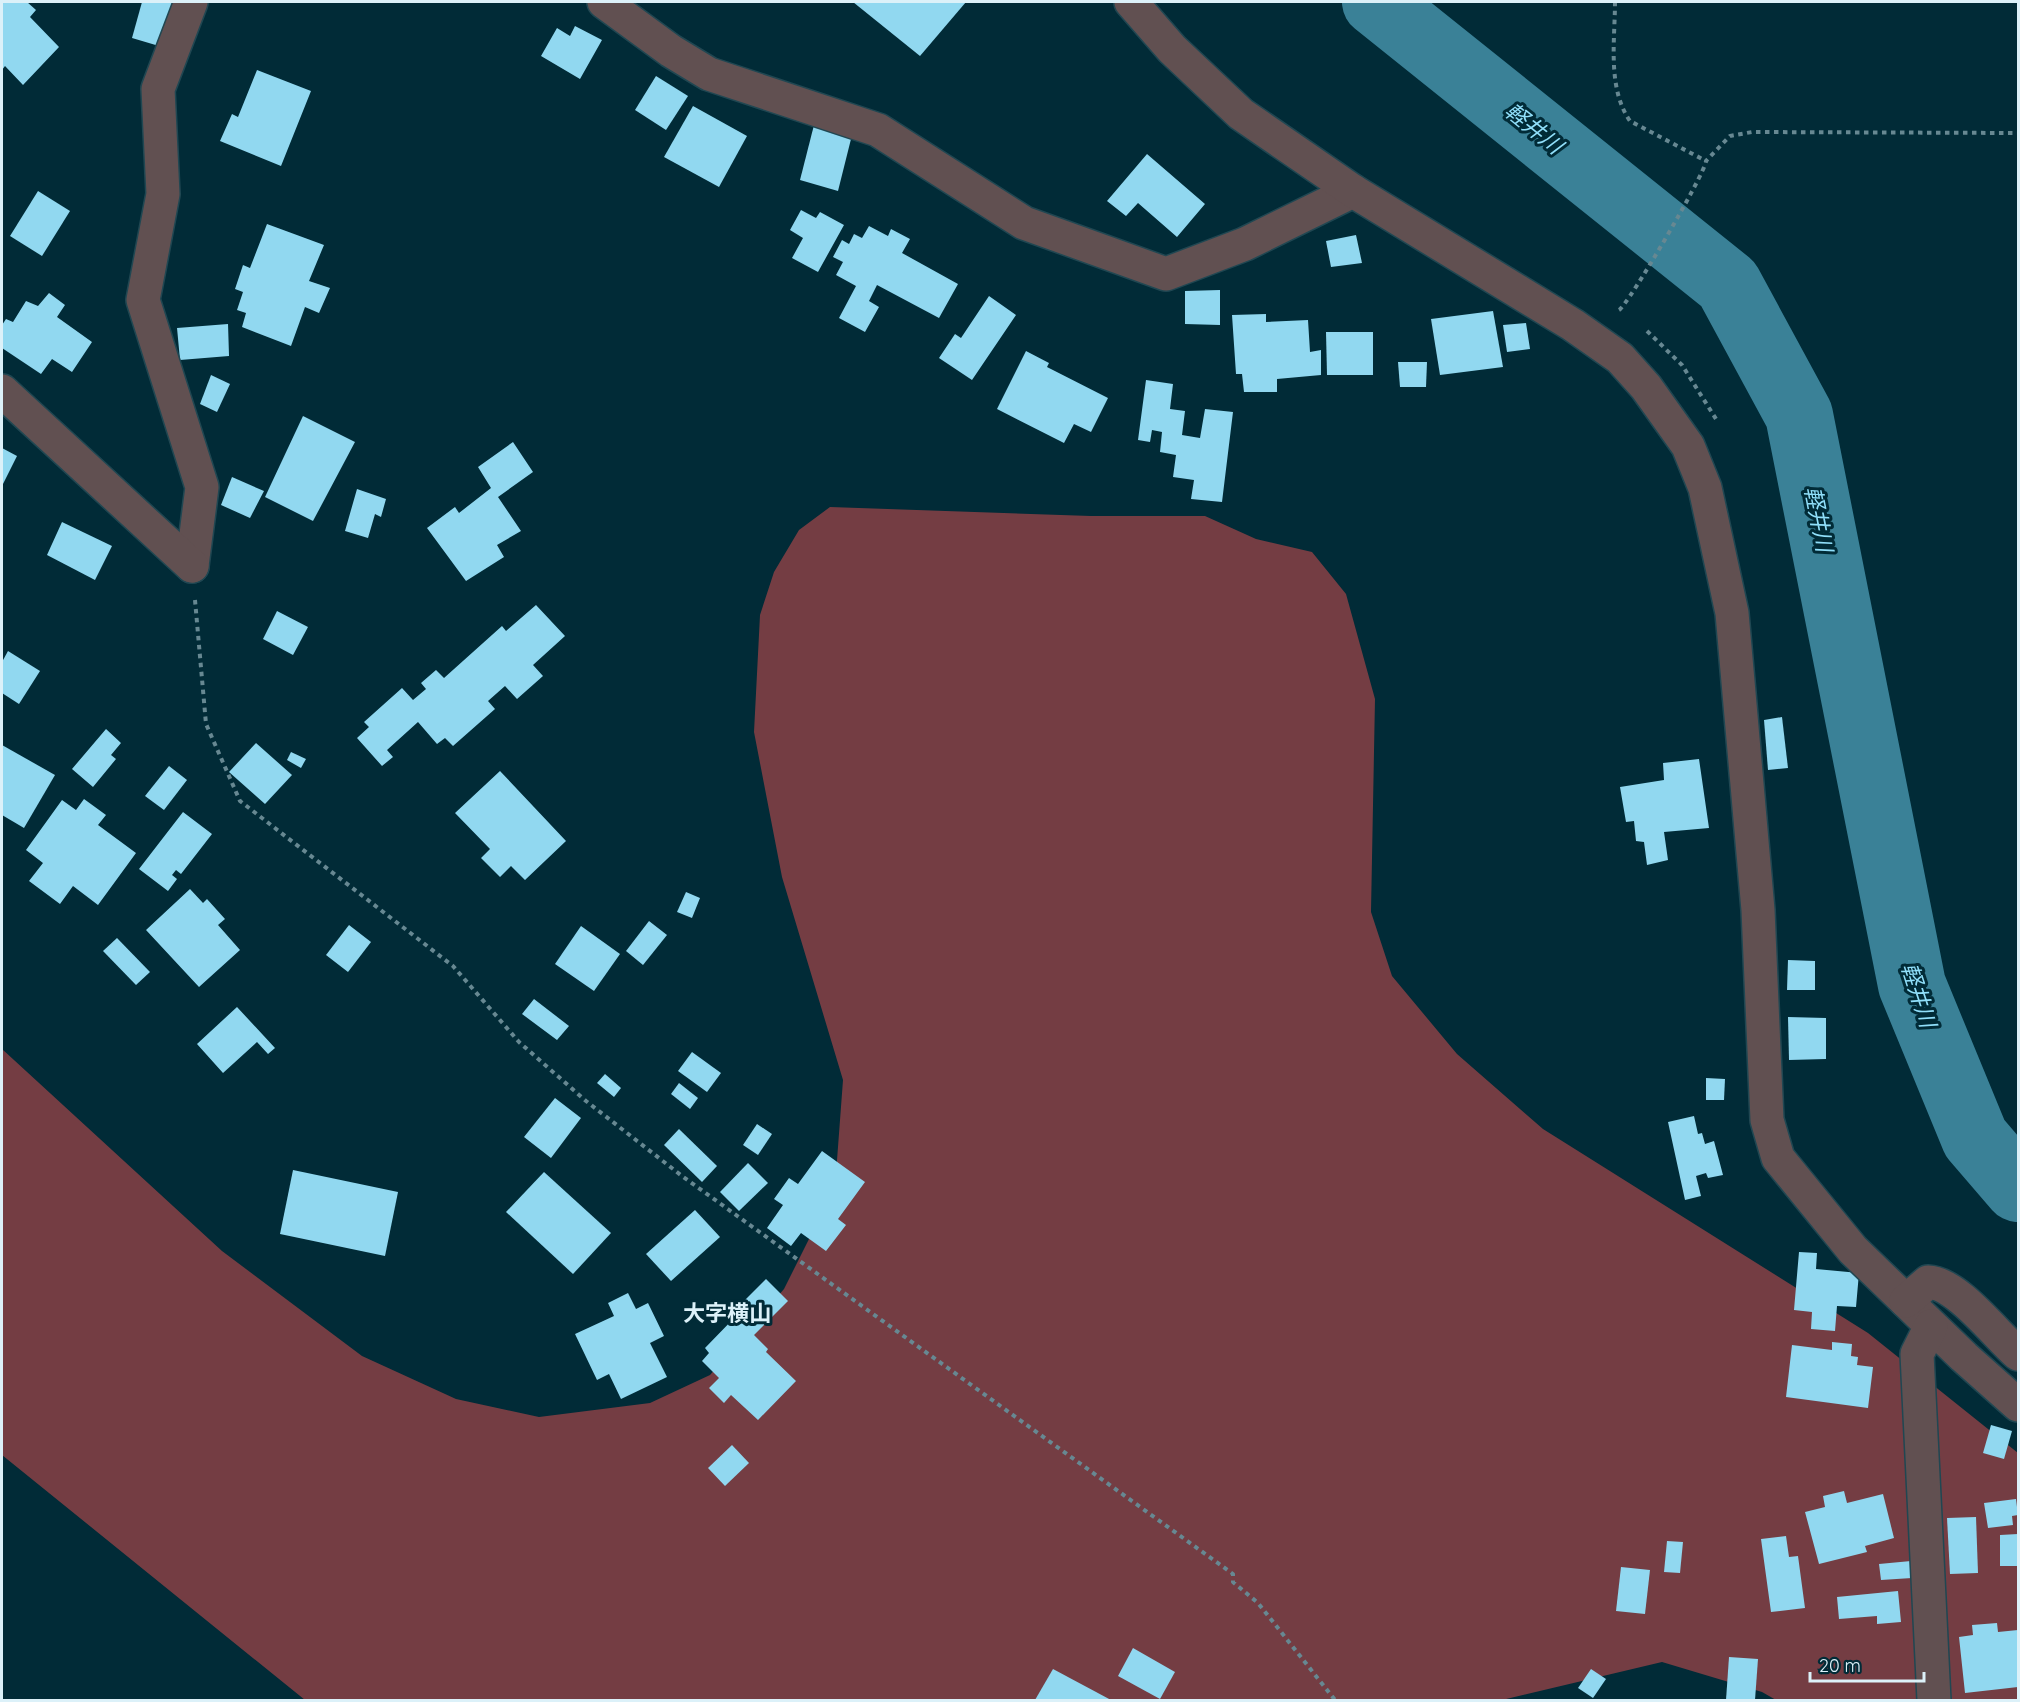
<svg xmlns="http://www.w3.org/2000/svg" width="2020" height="1702" viewBox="0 0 2020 1702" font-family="Quicksand,'Noto Sans JP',sans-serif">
<rect width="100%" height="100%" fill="#012b37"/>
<path fill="#743d43" d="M830,507L1091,516H1205L1256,539L1312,552L1346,594L1375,699L1371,912L1392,976L1457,1054L1543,1129L1868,1333L2018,1453V1700H1776L1762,1692L1662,1662L1502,1700H305L2,1455V1049L222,1251L362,1356L456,1399L539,1417L650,1403L710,1375L784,1289L835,1187L843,1080L782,877L754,732L760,615L774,572L799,530Z"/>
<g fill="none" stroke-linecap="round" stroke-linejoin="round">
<path stroke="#3a8197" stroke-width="68" d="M1376,2L1728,284L1799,415L1912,985L1975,1138L2018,1188"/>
</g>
<g fill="#91d8f0">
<path d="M2,2H27L36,10L30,17L59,47L23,85L5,66L2,70Z"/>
<path d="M142,2H174L159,46L132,38Z"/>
<path d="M853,2H966L920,56Z"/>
<path d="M575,26L602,40L580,79L541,56L557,28L570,36Z"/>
<path d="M257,70L311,91L281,166L220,141L232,114L238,117Z"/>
<path d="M656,76L688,96L666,130L635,110Z"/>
<path d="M693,106L747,136L719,187L664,157Z"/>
<path d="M814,125L852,135L838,191L800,180Z"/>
<path d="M1147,154L1205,204L1177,237L1138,203L1126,216L1107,201Z"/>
<path d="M38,191L70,211L42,256L10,236Z"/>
<path d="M801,210L816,218L820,212L844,225L818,272L792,258L803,238L790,230Z"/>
<path d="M267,224L324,245L309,281L330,288L319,313L305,307L291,346L242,327L246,313L237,310L243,292L235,289L243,265L250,268Z"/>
<path d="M869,226L888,236L891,229L910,239L902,253L958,284L939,318L877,285L869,301L879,307L865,332L839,318L856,286L836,275L843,262L833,257L842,240L849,244L854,234L862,238Z"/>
<path d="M1356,235L1362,263L1331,267L1326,241Z"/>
<path d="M1220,290V325L1185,324V291Z"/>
<path d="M49,293L65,305L57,317L92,342L72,372L52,359L41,374L2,348V325L6,319L13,322L26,301L38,306Z"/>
<path d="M989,296L1016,315L972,380L939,358L955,334L961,338Z"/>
<path d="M1493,311L1503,367L1440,375L1431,319Z"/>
<path d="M1266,314V322L1308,320L1310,352L1321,350V375L1277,379V392H1244L1242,374H1236L1232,315Z"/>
<path d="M1526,323L1530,349L1507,352L1503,325Z"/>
<path d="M228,324L229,356L180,360L177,328Z"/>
<path d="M1326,332H1373V375H1327Z"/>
<path d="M1026,351L1049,363L1047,367L1108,398L1091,432L1074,424L1064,443L997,409Z"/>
<path d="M1398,362H1427L1426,387H1400Z"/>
<path d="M211,375L230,384L217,412L200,404Z"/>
<path d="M1146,380L1173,384L1170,409L1185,411L1182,435L1200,438L1205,409L1233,412L1222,502L1191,499L1194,480L1173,477L1176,455L1160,452L1162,432L1152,430L1150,442L1138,440Z"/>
<path d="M303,416L355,442L313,521L265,497Z"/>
<path d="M513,442L533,472L498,497L521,531L497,545L504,557L466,581L427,528L455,507L459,513L491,488L478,467Z"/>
<path d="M2,448L17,456L2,486Z"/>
<path d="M232,477L264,491L250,518L221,505Z"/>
<path d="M357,489L386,499L381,517L375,514L368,538L345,531Z"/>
<path d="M62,522L112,546L95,580L47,555Z"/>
<path d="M536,605L565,636L533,665L543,676L517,699L505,686L488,701L495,709L453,746L445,738L437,744L418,722L387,750L393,757L382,766L357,738L369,727L364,722L402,688L413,700L426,689L421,683L436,670L444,678L502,626L506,631Z"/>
<path d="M277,611L308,627L293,655L263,639Z"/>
<path d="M8,651L40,671L19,704L2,693V662Z"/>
<path d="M1782,717L1788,768L1768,770L1764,720Z"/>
<path d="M106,729L121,743L111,755L116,759L93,787L72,769Z"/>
<path d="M256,743L292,775L265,804L229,772Z"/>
<path d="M2,745L55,775L24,828L2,815Z"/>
<path d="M291,752L306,759L301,768L287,760Z"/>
<path d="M1699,759L1709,828L1664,832L1668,860L1647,865L1644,842L1636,841L1634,821L1626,822L1620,787L1664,780L1663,763Z"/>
<path d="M169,766L187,780L164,810L145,796Z"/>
<path d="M500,771L566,841L525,880L511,866L500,877L481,858L490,849L455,813Z"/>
<path d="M84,799L106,815L98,825L136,853L98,905L73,886L60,904L29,881L43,863L26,850L62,800L76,810Z"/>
<path d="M183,812L212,834L181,874L176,870L172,875L177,879L168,891L139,869Z"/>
<path d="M190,889L203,903L207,899L225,919L218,925L240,950L199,987L146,930Z"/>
<path d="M686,892L700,898L692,918L677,912Z"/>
<path d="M649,921L667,935L643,965L626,951Z"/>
<path d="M349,925L371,942L348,972L326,955Z"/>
<path d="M581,926L620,954L594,991L555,964Z"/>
<path d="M117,938L150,972L136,985L103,951Z"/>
<path d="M1788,960L1815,961V990H1787Z"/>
<path d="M534,999L569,1026L557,1040L522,1014Z"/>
<path d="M237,1007L275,1048L268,1054L257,1042L223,1073L197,1044Z"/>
<path d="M1788,1017L1826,1018V1059L1789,1060Z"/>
<path d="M692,1052L721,1073L707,1092L678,1071Z"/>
<path d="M605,1074L621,1088L614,1097L597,1083Z"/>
<path d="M1706,1078L1725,1079L1724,1100H1706Z"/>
<path d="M679,1083L698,1098L690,1109L671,1094Z"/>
<path d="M555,1098L581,1118L551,1158L524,1137Z"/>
<path d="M1694,1116L1698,1134L1702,1133L1705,1144L1714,1141L1723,1175L1708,1178L1706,1173L1696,1176L1701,1196L1685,1200L1668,1122Z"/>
<path d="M757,1124L772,1134L758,1155L743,1145Z"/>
<path d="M679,1129L717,1166L702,1182L664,1145Z"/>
<path d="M822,1151L865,1182L838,1219L846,1225L826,1251L801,1233L791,1246L767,1228L783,1205L774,1199L789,1178L798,1184Z"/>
<path d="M748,1163L768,1183L739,1211L720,1192Z"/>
<path d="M293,1170L398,1192L385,1256L280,1234Z"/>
<path d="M544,1172L611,1233L573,1274L506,1212Z"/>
<path d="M695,1210L720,1237L671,1281L646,1254Z"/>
<path d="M1799,1252L1817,1253L1816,1269L1859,1273L1856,1307L1837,1306L1835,1331L1811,1329L1812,1312L1794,1310Z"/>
<path d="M766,1279L788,1301L754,1335L768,1349L766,1352L796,1381L758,1420L731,1395L724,1403L709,1388L719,1378L702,1361L709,1353L705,1348L738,1314L734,1311Z"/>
<path d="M628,1293L636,1309L648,1303L664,1336L650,1343L667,1377L621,1399L609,1374L597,1380L575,1334L614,1316L608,1303Z"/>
<path d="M1832,1342L1852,1344L1851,1356L1858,1357L1857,1365L1873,1367L1868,1408L1786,1397L1792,1345L1832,1350Z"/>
<path d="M1991,1425L2012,1431L2004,1459L1983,1453Z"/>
<path d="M732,1445L749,1463L725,1486L708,1468Z"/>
<path d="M1844,1491L1847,1503L1883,1494L1894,1538L1865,1546L1867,1552L1819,1564L1805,1512L1825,1507L1823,1496Z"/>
<path d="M2016,1499L2018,1515L2012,1516L2013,1525L1988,1528L1984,1503Z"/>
<path d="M1976,1517L1978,1573L1950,1574L1947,1518Z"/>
<path d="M2018,1534V1566H2000V1535Z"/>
<path d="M1786,1536L1789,1557L1798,1556L1805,1608L1771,1612L1761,1539Z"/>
<path d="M1667,1541L1683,1542L1680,1573L1664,1572Z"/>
<path d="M1911,1561L1912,1578L1881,1580L1879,1564Z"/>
<path d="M1621,1567L1650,1570L1645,1614L1616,1611Z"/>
<path d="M1898,1591L1901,1622L1877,1624V1616L1839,1619L1837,1597Z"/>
<path d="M1997,1623L1998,1632L2018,1630V1687L1965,1693L1959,1637L1973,1635L1972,1625Z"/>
<path d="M1133,1648L1175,1672L1160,1699L1118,1676Z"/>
<path d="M1729,1657L1758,1659L1755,1700H1726Z"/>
<path d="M1053,1669L1111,1700H1035Z"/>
<path d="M1591,1669L1606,1679L1593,1698L1578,1688Z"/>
</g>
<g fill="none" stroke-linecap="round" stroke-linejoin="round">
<defs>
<g id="minor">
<path d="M191,2L158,89L163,194L143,300L202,487L192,566"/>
<path d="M604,2L671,51L709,74L878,130L1024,223L1166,274L1245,244L1353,191"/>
<path d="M1131,2L1172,49L1241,114L1353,191L1573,325L1620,358L1646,387L1688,446L1705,488L1732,613L1758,910L1767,1120L1778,1158L1853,1250L1964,1357L2018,1405"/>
<path d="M2,391L192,566"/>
<path d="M1906,1301L1928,1282C1957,1283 1996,1335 2018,1354"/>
<path d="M1931,1326L1917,1354L1934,1700"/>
</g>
</defs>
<use href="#minor" stroke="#204752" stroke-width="36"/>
<g stroke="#678892" stroke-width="4" stroke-dasharray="4.5 4.5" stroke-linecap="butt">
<path d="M1615,2C1615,40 1607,88 1630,121L1706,161"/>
<path d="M1619,310C1628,305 1705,174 1706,161L1730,136L1752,132L2018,133"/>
<path d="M1647,331L1682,365L1716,419"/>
<path d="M195,600L206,724L240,801L453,966L519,1042L586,1101L682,1176L1233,1574V1582L1258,1603L1335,1700"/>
</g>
<use href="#minor" stroke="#615051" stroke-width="33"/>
</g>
<g text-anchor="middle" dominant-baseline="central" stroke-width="6" stroke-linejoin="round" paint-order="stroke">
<g font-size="22" font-style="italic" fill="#90dffa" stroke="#012b37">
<text transform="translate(1534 128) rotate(39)">軽井川</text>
<text transform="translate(1819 519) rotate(79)">軽井川</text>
<text transform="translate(1919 995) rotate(72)">軽井川</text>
</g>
<g font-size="22" font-weight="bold" fill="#dcf1f9" stroke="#012b37">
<text x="727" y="1313">大字横山</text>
</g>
</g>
<rect width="2020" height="1702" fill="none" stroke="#dcf1f9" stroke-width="6"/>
<path d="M1810 1672v9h114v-9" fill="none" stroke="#dcf1f9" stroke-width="3"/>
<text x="1819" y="1672" font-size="18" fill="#dcf1f9" stroke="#012b37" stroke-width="4.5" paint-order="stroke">20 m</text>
</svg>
